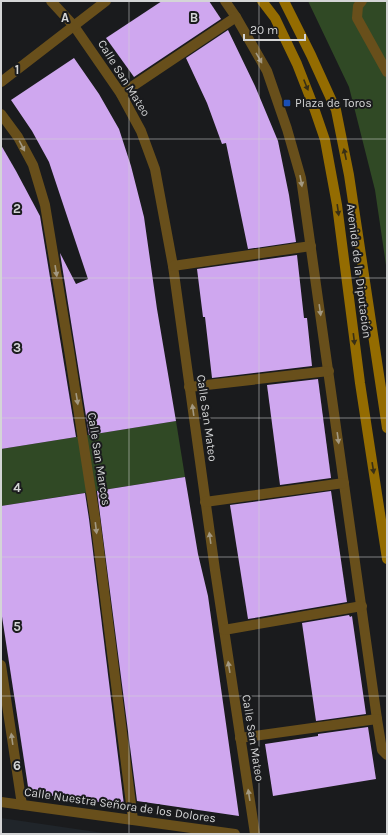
<svg xmlns="http://www.w3.org/2000/svg" width="388" height="835" viewBox="0 0 388 835" font-family="Karla,sans-serif">
<rect width="100%" height="100%" fill="#1a1b1d"/>
<path fill="#20252a" d="M1,818L110,834H1Z"/>
<g fill="#304925">
<path d="M308,1H387V272L375,190L349,87Z"/>
<path d="M176,421L185,477L1,506V449Z"/>
</g>
<g fill="#cfa7ef">
<path d="M162,1H209L221,19L134,77L106,38Z"/>
<path d="M228,30L255,86L278,141L289,195L296,242L248,249L226,143L222,144L207,103L186,58Z"/>
<path d="M74,58L99,94L119,129L131,166L144,217L157,309L176,421L89,435L60,253L76,284L88,279L49,162L32,131L11,100Z"/>
<path d="M1,145L16,171L40,216L76,437L1,449Z"/>
<path d="M297,255L304,318H307L312,366L212,378L205,317H203L197,269Z"/>
<path d="M318,379L331,478L280,485L267,385Z"/>
<path d="M185,477L198,554L208,596L239,816L137,801L97,491Z"/>
<path d="M331,491L347,602L248,619L230,505Z"/>
<path d="M85,493L89,519L124,805L29,793L1,610V506Z"/>
<path d="M349,615L350,617L352,616L366,714L316,721L302,623Z"/>
<path d="M368,727L376,779L273,796L265,744L318,736V734Z"/>
</g>
<g fill="none" stroke-linecap="round" stroke-linejoin="round">
<path stroke="#684f1b" stroke-width="10" d="M362,1L358,6L357,18L387,72"/>
<g stroke="#684f1b" stroke-width="10">
<path d="M51,1L74,26L121,94L141,131L155,169L173,266L215,570L255,834"/>
<path d="M225,1L236,17L267,71L287,129L301,178L377,719L382,750L387,755"/>
<path d="M1,82L106,1"/>
<path d="M121,94L236,17"/>
<path d="M1,114L18,137L33,165L45,205L69,350L95,518L133,820"/>
<path d="M173,266L311,246"/>
<path d="M189,387L329,371"/>
<path d="M205,502L344,483"/>
<path d="M224,630L362,606"/>
<path d="M1,665L22,805"/>
<path d="M240,738L377,719"/>
<path d="M1,802L235,834"/>
</g>
<g stroke="#946c01" stroke-width="10">
<path d="M262,1L275,18L297,64L313,105L325,140L337,205L360,383L387,559"/>
<path d="M284,1L311,55L336,110L349,175L387,428"/>
</g>
</g>
<defs><path id="oneway-solid" d="M-6-.8H1V-3.2L6.5 0L1 3.2V.8H-6Z"/></defs>
<g fill="#a39982">
<use href="#oneway-solid" transform="translate(259 58) rotate(60)"/>
<use href="#oneway-solid" transform="translate(22 146) rotate(62)"/>
<use href="#oneway-solid" transform="translate(301 181) rotate(80)"/>
<use href="#oneway-solid" transform="translate(56 271) rotate(81)"/>
<use href="#oneway-solid" transform="translate(320 310) rotate(82)"/>
<use href="#oneway-solid" transform="translate(77 399) rotate(81)"/>
<use href="#oneway-solid" transform="translate(193 410) rotate(-98)"/>
<use href="#oneway-solid" transform="translate(338 438) rotate(82)"/>
<use href="#oneway-solid" transform="translate(96 528) rotate(83)"/>
<use href="#oneway-solid" transform="translate(210 538) rotate(-98)"/>
<use href="#oneway-solid" transform="translate(229 667) rotate(-99)"/>
<use href="#oneway-solid" transform="translate(12 739) rotate(-98)"/>
<use href="#oneway-solid" transform="translate(249 795) rotate(-99)"/>
</g>
<g fill="#382f16">
<use href="#oneway-solid" transform="translate(306 85) rotate(68)"/>
<use href="#oneway-solid" transform="translate(345 154) rotate(-102)"/>
<use href="#oneway-solid" transform="translate(338 210) rotate(82)"/>
<use href="#oneway-solid" transform="translate(354 339) rotate(83)"/>
<use href="#oneway-solid" transform="translate(373 468) rotate(81)"/>
</g>
<path fill="none" stroke="#d4d5d6" stroke-width="1" stroke-opacity="0.55" d="M129,1V834M259,1V834M1,139H387M1,278H387M1,418H387M1,557H387M1,696H387"/>
<rect fill="#1a4fb4" stroke="#1a1b1d" stroke-width="1.5" x="283" y="99" width="8" height="8" rx="2"/>
<g text-anchor="middle" dominant-baseline="central" stroke-width="4" stroke-linejoin="round" paint-order="stroke">
<g font-size="12" fill="#d4d5d6" stroke="#1a1b1d">
<text transform="translate(124 78) rotate(58)">Calle San Mateo</text>
<text transform="translate(359 271) rotate(83)">Avenida de la Diputación</text>
<text transform="translate(207 418) rotate(82)">Calle San Mateo</text>
<text transform="translate(99 459) rotate(81)">Calle San Marcos</text>
<text transform="translate(253 738) rotate(81)">Calle San Mateo</text>
<text transform="translate(120 805) rotate(8)">Calle Nuestra Señora de los Dolores</text>
</g>
<g font-size="12" fill="#d4d5d6" stroke="#1a1b1d" text-anchor="start">
<text x="295" y="103">Plaza de Toros</text>
</g>
</g>
<g font-size="13" text-anchor="middle" font-weight="bold" fill="#d4d5d6" stroke="#1a1b1d" stroke-width="4" stroke-linejoin="round" paint-order="stroke">
<text x="65" y="22">A</text>
<text x="194" y="22">B</text>
<text x="17" y="74">1</text>
<text x="17" y="213">2</text>
<text x="17" y="352">3</text>
<text x="17" y="492">4</text>
<text x="17" y="631">5</text>
<text x="17" y="770">6</text>
</g>
<rect width="388" height="835" fill="none" stroke="#d4d5d6" stroke-width="4"/>
<path d="M244 34v6h61v-6" fill="none" stroke="#d4d5d6" stroke-width="2"/>
<text x="250" y="34" font-size="12" fill="#d4d5d6" stroke="#1a1b1d" stroke-width="3" paint-order="stroke">20 m</text>
</svg>
